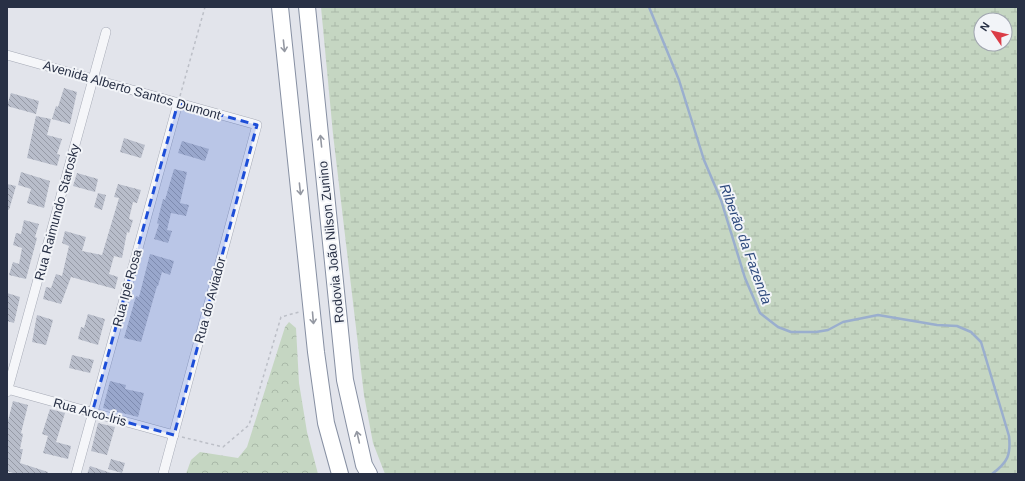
<svg xmlns="http://www.w3.org/2000/svg" width="1025" height="481" viewBox="0 0 1025 481" font-family="Arial,sans-serif">
<defs>
<pattern id="forest-crowns" width="20" height="18" patternUnits="userSpaceOnUse"><rect width="20" height="18" fill="#c5d6c2"/><path d="M2 6a3 3 0 1 1 6 0M12 15a3 3 0 1 1 6 0" fill="none" stroke="#a9b8a8"/></pattern>
<pattern id="wetland-marsh" width="20" height="14" patternUnits="userSpaceOnUse"><rect width="20" height="14" fill="#c5d6c2"/><path d="M1 5h8M5 5V1M11 12h8M15 12V8" fill="none" stroke="#a9b8a8"/></pattern>
<pattern id="building-back-hatch" width="6" height="6" patternUnits="userSpaceOnUse"><rect width="6" height="6" fill="#b8bdca"/><path d="M-1 5l2 2M0 0l6 6M5-1l2 2" fill="none" stroke="#969aa6"/></pattern>
</defs>
<rect width="100%" height="100%" fill="#e2e4eb"/>
<path fill="url(#forest-crowns)" d="M289,322L296,328L299,383L307,432L318,474H186L191,460L200,452L238,458L247,447L285,327Z"/>
<path fill="url(#wetland-marsh)" fill-rule="evenodd" d="M321,7H1018V474H385L373,443L364,395L333,134ZM981,20H1005V44H981Z"/>
<g fill="none" stroke-linecap="round" stroke-linejoin="round">
<path stroke="#9aaece" stroke-width="2.5" d="M649,7L679,80L704,160L721,200L745,278L760,313L778,327L791,332H816L828,330L843,322L878,315L937,325L957,326L971,332L981,342L1009,436C1011,455 1008,462 992,474"/>
</g>
<g fill="url(#building-back-hatch)">
<path d="M64,88L77,92L70,124L52,119L56,106L58,107Z"/>
<path d="M11,93L39,101L36,114L7,106Z"/>
<path d="M36,116L51,119L47,135L62,139L57,154L60,155L57,166L27,158Z"/>
<path d="M124,138L145,145L141,158L120,152Z"/>
<path d="M182,141L209,149L205,161L178,153Z"/>
<path d="M174,169L187,172L180,203L189,205L186,216L171,213L167,230L172,231L168,243L154,239L159,224L157,223L163,199L165,200Z"/>
<path d="M21,172L50,181L44,208L27,203L31,189L18,185Z"/>
<path d="M77,173L98,179L95,192L73,186Z"/>
<path d="M7,184L16,186L9,210L7,209Z"/>
<path d="M118,184L141,190L137,203L133,202L129,219L133,220L129,233L127,232L122,258L114,256L109,274L118,277L115,289L71,277L61,304L43,299L46,287L51,288L56,274L62,276L69,246L62,243L65,231L86,237L82,251L102,255L119,198L114,197Z"/>
<path d="M98,193L106,195L102,210L94,207Z"/>
<path d="M24,220L39,224L35,237L37,238L26,279L9,275L13,262L19,264L22,248L13,245L16,233L21,234Z"/>
<path d="M150,254L174,261L170,275L162,272L158,286H157L141,342L124,338L136,296L139,297Z"/>
<path d="M7,293L20,297L14,323L7,321Z"/>
<path d="M88,314L105,319L98,345L78,339L81,327L84,328Z"/>
<path d="M37,315L53,320L46,345L32,342Z"/>
<path d="M72,355L94,360L90,373L69,368Z"/>
<path d="M110,381L126,385L125,389L144,393L138,417L103,408Z"/>
<path d="M13,401L28,405L21,433L23,434L20,449H23L20,463L48,472V474H16L7,471V425Z"/>
<path d="M50,409L65,413L56,442L71,446L68,459L43,453L48,436L42,434Z"/>
<path d="M98,423L115,427L107,455L91,451Z"/>
<path d="M111,459L125,463L122,473L108,469Z"/>
<path d="M90,466L111,473L110,474H87Z"/>
</g>
<g fill="none" stroke-linecap="round" stroke-linejoin="round">
<defs>
<g id="minor">
<path d="M7,55L257,125L163,474"/>
<path d="M7,389L174,435"/>
<path d="M7,392L106,32"/>
<path d="M76,474L178,103"/>
</g>
<g id="trunk">
<path d="M280,7L316,352L326,423L340,474"/>
<path d="M307,7L345,380L364,465L369,474"/>
</g>
</defs>
<use href="#minor" stroke="#a6aab6" stroke-width="10"/>
<use href="#trunk" stroke="#8790a3" stroke-width="18"/>
<g stroke="#bcbfc7" stroke-width="1.5" stroke-dasharray="3 3" stroke-linecap="butt">
<path d="M180,96L205,7"/>
<path d="M182,437L223,447L249,425L281,317L299,312"/>
</g>
<use href="#minor" stroke="#f5f6f9" stroke-width="9"/>
<use href="#trunk" stroke="#fff" stroke-width="16"/>
</g>
<defs><path id="oneway-shaft" d="M-6 0H5M1.5-3L5.5 0L1.5 3" fill="none" stroke-width="1.6" stroke-linecap="round" stroke-linejoin="round"/></defs>
<g stroke="#9498a2">
<use href="#oneway-shaft" transform="translate(284 46) rotate(84)"/>
<use href="#oneway-shaft" transform="translate(321 141) rotate(-96)"/>
<use href="#oneway-shaft" transform="translate(300 189) rotate(84)"/>
<use href="#oneway-shaft" transform="translate(313 318) rotate(85)"/>
<use href="#oneway-shaft" transform="translate(358 437) rotate(-103)"/>
</g>
<path fill="#1d4ed8" fill-opacity="0.2" stroke="#1d4ed8" stroke-width="3" stroke-dasharray="8 5" stroke-linejoin="round" d="M178,103L257,125L174,435L92,413Z"/>
<g text-anchor="middle" dominant-baseline="central" stroke-width="4" stroke-linejoin="round" paint-order="stroke">
<g font-size="13" fill="#283045" stroke="#f2f4f8">
<text transform="translate(132 90) rotate(16)">Avenida Alberto Santos Dumont</text>
<text transform="translate(57 212) rotate(-75)">Rua Raimundo Starosky</text>
<text transform="translate(331 242) rotate(-96)">Rodovia João Nilson Zunino</text>
<text transform="translate(127 288) rotate(-75)">Rua Ipê Rosa</text>
<text transform="translate(210 300) rotate(-75)">Rua do Aviador</text>
<text transform="translate(90 412) rotate(15)">Rua Arco-Íris</text>
</g>
<g font-size="14" font-style="italic" fill="#2e4a7d" stroke="#f2f4f8">
<text transform="translate(746 244) rotate(70)">Riberão da Fazenda</text>
</g>
</g>
<rect width="1025" height="481" fill="none" stroke="#283045" stroke-width="16"/>
<g transform="translate(993 32) rotate(304)"><circle r="19" fill="#f2f4f8" stroke="#a1a6b0"/>
<path d="M0-3L7 15L0 10L-7 15Z" fill="#db3c46"/>
<text y="-6" font-size="11" font-weight="bold" text-anchor="middle" fill="#283045">N</text>
</g>
</svg>
